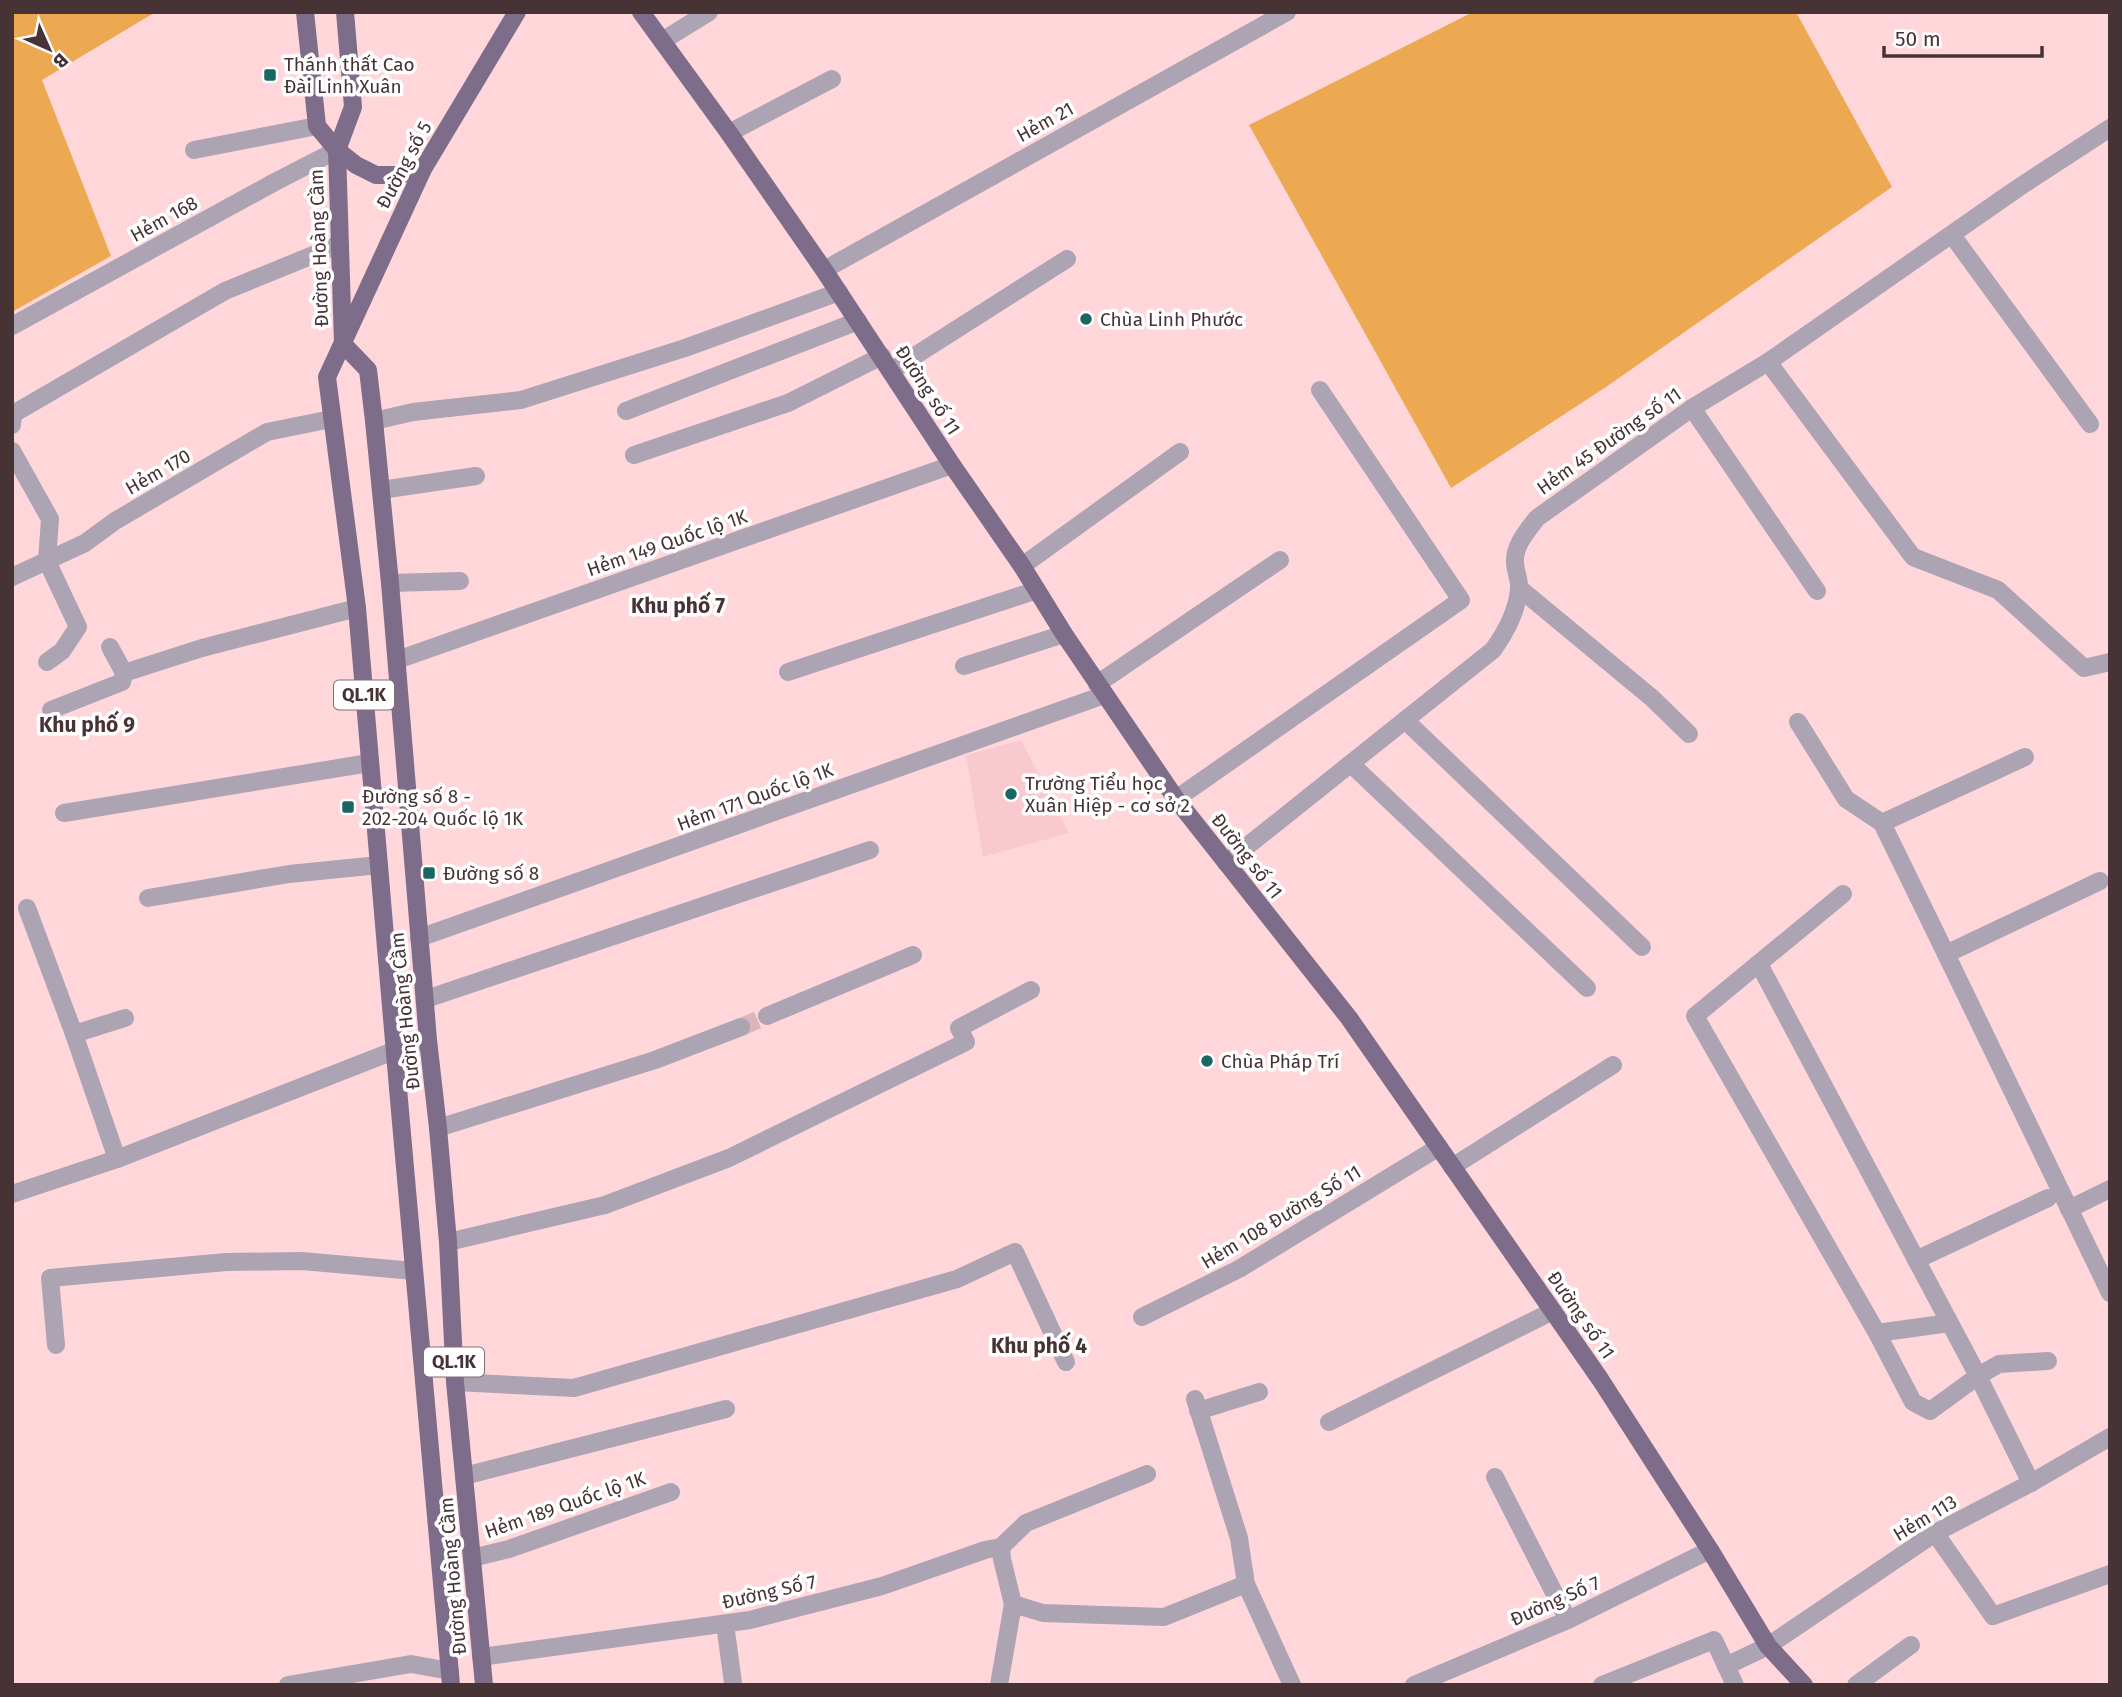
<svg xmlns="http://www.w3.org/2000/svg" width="2122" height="1697" viewBox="0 0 2122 1697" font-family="'Fira Sans',sans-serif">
<rect width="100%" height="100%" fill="#ffd7db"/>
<path fill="#f8c9ce" d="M1021,740L1069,833L983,857L966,755Z"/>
<g fill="#eda952">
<path d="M12,12L154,13L42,80L111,256L12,312Z"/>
<path d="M1473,12H1796L1892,187L1606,387L1451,488L1249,125Z"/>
</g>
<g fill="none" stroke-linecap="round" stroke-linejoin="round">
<path stroke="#dab6ba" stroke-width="18" stroke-dasharray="18 9" stroke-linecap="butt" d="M741,1027L767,1016"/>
<g stroke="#aca3b3" stroke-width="18">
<path d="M662,41L709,12"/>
<path d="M729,133L832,79"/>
<path d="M194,150L317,126"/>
<path d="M1952,235L2090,424"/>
<path d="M824,270L1287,12"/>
<path d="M12,326L273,183L337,150"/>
<path d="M1768,362L1913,557L1998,590L2084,668L2110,662"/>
<path d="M891,371L1067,259"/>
<path d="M1692,408L1817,591"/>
<path d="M626,411L858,321"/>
<path d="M374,421L413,412L521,400L685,348L839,292"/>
<path d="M12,425L13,414L225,291L340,244"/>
<path d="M12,451L50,519L47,561L78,627L62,651L47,662"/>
<path d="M634,455L788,403L882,356"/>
<path d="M381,490L476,476"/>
<path d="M1022,566L1180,452"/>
<path d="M12,577L85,543L115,521L267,432L331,419"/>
<path d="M390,583L460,581"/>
<path d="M1519,588L1652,698L1689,734"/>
<path d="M110,647L124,673L202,648L357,608"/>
<path d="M397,660L952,465"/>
<path d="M964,666L1064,634"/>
<path d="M788,672L1037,590"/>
<path d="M1097,684L1280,560"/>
<path d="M51,710L122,682L124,673"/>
<path d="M1405,720L1642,947"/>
<path d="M1798,722L1846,799L1882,823"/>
<path d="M1351,764L1587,988"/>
<path d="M1176,799L1461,600L1320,390"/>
<path d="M64,813L369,763"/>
<path d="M1226,863L1493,650C1506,632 1517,612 1519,589C1520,580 1515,571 1515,562C1514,545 1528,530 1537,518L1692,408L1768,362L2018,188L2110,128"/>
<path d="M2100,881L1946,954L2110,1293"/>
<path d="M1843,894L1695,1016L1877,1333L1949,1323"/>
<path d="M148,898L289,874L379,865"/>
<path d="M27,908L74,1034"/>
<path d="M419,938L1104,695"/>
<path d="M1946,954L1882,823L2025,757"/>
<path d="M1759,964L1978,1376L1999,1364L2048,1361"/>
<path d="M426,999L870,850"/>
<path d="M767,1016L913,955"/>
<path d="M438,1128L655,1060L741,1027"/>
<path d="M117,1159L74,1034L125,1018"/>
<path d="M1452,1167L1613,1065"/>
<path d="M12,1194L117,1159L396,1050L428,1040"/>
<path d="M2069,1209L2110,1189"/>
<path d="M448,1242L605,1205L729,1158L966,1042L959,1028L1031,990"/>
<path d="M1916,1260L2048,1198"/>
<path d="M1142,1317L1239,1269L1439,1147"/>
<path d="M1877,1333L1913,1402L1930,1411L1978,1376L2031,1483"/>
<path d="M56,1345L50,1278L226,1262L302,1261L414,1271"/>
<path d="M455,1382L574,1388L957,1279L1015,1252L1066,1362"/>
<path d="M1195,1399L1239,1538L1246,1584L1292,1685"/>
<path d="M1198,1411L1259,1392"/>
<path d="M1329,1422L1553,1311"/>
<path d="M464,1476L726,1409"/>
<path d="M1495,1477L1568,1620"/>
<path d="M1935,1533L1993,1616L2110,1574"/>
<path d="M1001,1547L1026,1523L1147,1474"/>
<path d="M472,1558L509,1549L671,1492"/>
<path d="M725,1624L733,1683"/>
<path d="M481,1657L750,1620L882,1586L985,1550L1001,1547L1002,1559L1013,1604L1043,1613L1164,1617L1246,1584"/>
<path d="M1726,1666L1768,1646L1935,1533L2031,1483L2110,1437"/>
<path d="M288,1685L411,1664L450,1671"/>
<path d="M999,1685L1013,1604"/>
<path d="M1414,1685L1568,1620L1710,1550"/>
<path d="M1602,1685L1714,1640L1735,1685"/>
<path d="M1856,1685L1911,1645"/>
</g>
<g stroke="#7e6d8a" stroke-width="18">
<path d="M305,12L317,126L337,150L356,165L376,175H399L423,169"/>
<path d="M345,12L353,107L337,150L343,344L368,370L374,421L390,583L428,1040L438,1128L448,1242L455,1382L484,1685"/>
<path d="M641,12L729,133L824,270L952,465L1022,566L1064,634L1176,799L1349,1018L1600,1379L1710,1550L1768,1646L1804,1685"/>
<path d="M451,1685L399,1100L357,608L327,377L423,169L517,12"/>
</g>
</g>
<g fill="#196663" stroke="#fff" stroke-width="2.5">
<rect x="263" y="68" width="14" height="14" rx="3.5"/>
<circle cx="1086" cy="319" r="7"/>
<circle cx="1011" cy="794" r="7"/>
<rect x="341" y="800" width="14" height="14" rx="3.5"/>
<rect x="422" y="866" width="14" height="14" rx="3.5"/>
<circle cx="1207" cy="1061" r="7"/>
</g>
<g text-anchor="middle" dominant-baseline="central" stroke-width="7" stroke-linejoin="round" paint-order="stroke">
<g fill="#fff" stroke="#7e7072" stroke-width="2">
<rect x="334" y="680.5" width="60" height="29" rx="5"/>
<rect x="424" y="1347.5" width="60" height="29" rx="5"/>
</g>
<g font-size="18" font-weight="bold" fill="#473336">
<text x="364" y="695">QL.1K</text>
<text x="454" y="1362">QL.1K</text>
</g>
<g font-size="19" fill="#473336" stroke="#fff" text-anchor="start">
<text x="284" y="64">Thánh thất Cao<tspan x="284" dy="22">Đài Linh Xuân</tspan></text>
<text x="1100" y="319">Chùa Linh Phước</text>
<text x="1025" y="783">Trường Tiểu học<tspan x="1025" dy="22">Xuân Hiệp - cơ sở 2</tspan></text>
<text x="362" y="796">Đường số 8 -<tspan x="362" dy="22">202-204 Quốc lộ 1K</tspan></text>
<text x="443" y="873">Đường số 8</text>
<text x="1221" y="1061">Chùa Pháp Trí</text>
</g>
<g font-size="19" fill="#473336" stroke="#fff">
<text transform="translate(1045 122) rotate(-29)">Hẻm 21</text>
<text transform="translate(404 165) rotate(-62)">Đường số 5</text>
<text transform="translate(164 219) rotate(-29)">Hẻm 168</text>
<text transform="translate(319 248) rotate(-92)">Đường Hoàng Cầm</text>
<text transform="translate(928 390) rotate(57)">Đường số 11</text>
<text transform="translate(1609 441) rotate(-35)">Hẻm 45 Đường số 11</text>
<text transform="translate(158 472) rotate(-30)">Hẻm 170</text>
<text transform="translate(667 543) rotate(-19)">Hẻm 149 Quốc lộ 1K</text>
<text transform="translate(755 797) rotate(-20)">Hẻm 171 Quốc lộ 1K</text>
<text transform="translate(1247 856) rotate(52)">Đường số 11</text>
<text transform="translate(405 1011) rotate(-96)">Đường Hoàng Cầm</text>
<text transform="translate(1281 1217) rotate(-31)">Hẻm 108 Đường Số 11</text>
<text transform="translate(1581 1315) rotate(55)">Đường số 11</text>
<text transform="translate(565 1505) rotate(-19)">Hẻm 189 Quốc lộ 1K</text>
<text transform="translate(1925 1518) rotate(-31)">Hẻm 113</text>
<text transform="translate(453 1576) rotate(-95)">Đường Hoàng Cầm</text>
<text transform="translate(769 1592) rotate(-13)">Đường Số 7</text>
<text transform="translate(1555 1601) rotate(-24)">Đường Số 7</text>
</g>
<g font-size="21" font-weight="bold" fill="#473336" stroke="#fff">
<text x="678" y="606">Khu phố 7</text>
<text x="87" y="725">Khu phố 9</text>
<text x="1039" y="1346">Khu phố 4</text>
</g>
</g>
<rect width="2122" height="1697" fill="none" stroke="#473336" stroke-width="28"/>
<g transform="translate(49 49) rotate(135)" stroke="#ffffff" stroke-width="5" paint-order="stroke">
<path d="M0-5L12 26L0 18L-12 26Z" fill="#473336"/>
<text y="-10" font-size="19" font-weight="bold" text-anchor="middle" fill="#473336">B</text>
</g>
<path d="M1884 46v10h158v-10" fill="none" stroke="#473336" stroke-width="3.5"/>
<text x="1895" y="46" font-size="21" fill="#473336" stroke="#ffffff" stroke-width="5" paint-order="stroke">50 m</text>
</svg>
